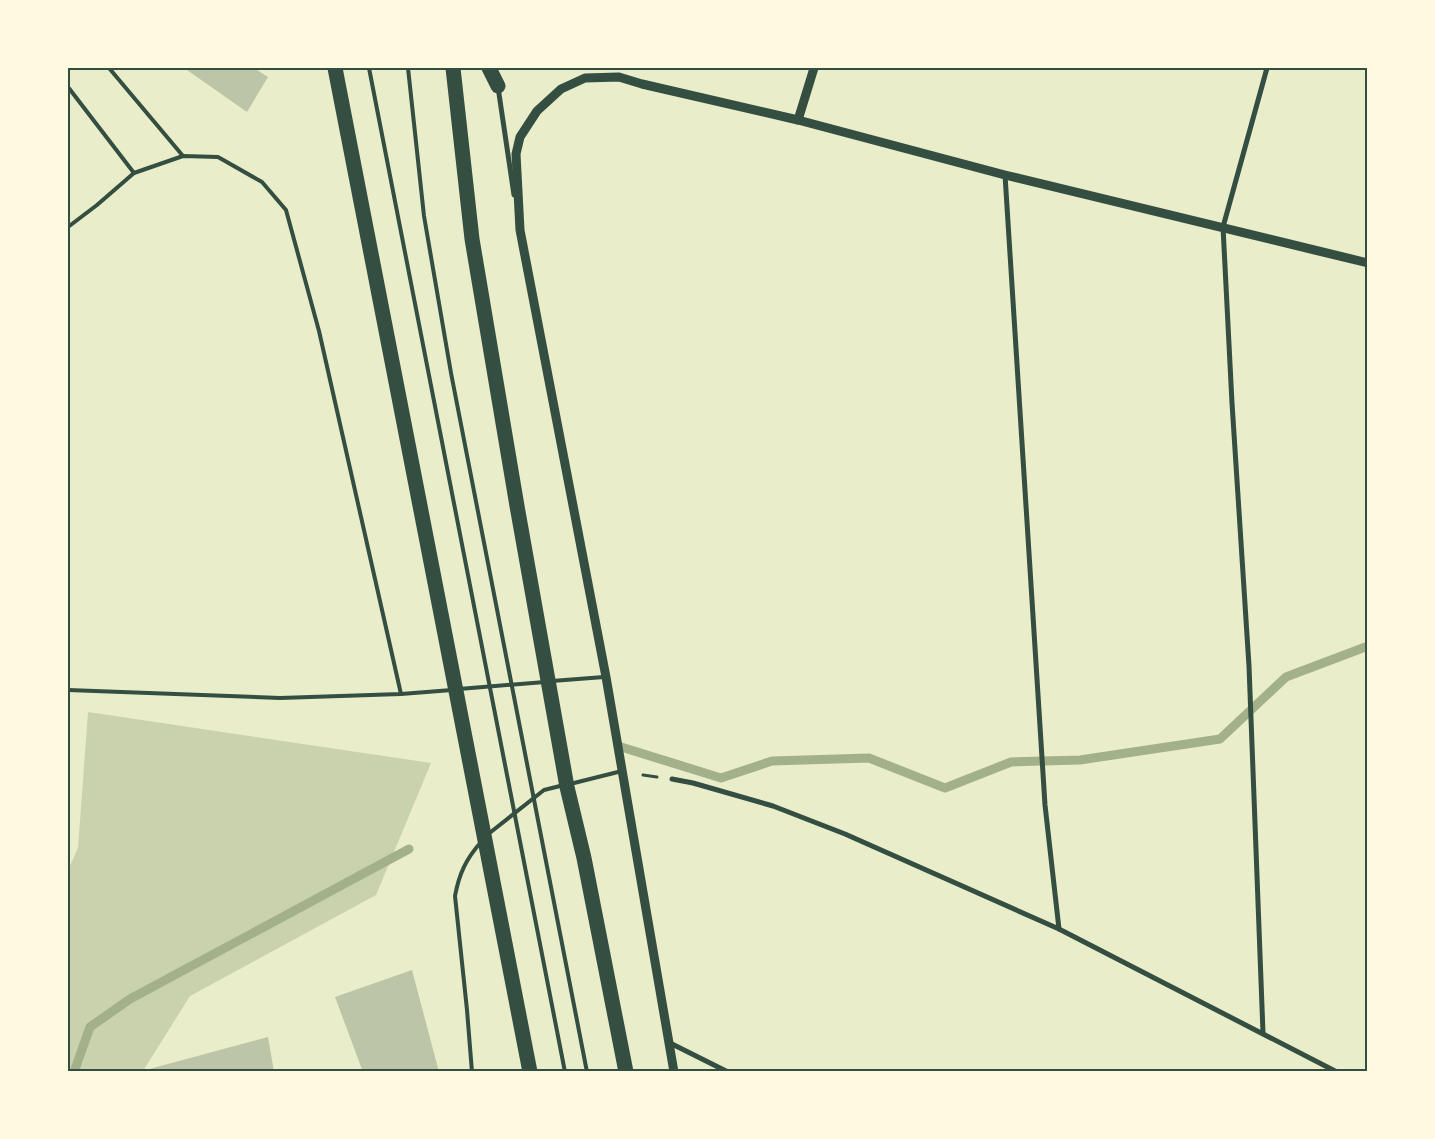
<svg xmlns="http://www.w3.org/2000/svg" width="1435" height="1139" viewBox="0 0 1435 1139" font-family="'Titillium Web',sans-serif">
<rect width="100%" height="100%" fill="#e9edc9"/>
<path fill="#cad2ad" d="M88,712L431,763L376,895L190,996L143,1071H68V870L78,848Z"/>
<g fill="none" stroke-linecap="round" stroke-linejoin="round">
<g stroke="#a3b18a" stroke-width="9">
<path d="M618,746L721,778L772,761L869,758L945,788L1011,762L1080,760L1220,739L1286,677L1368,646"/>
<path d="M74,1072L90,1027L130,999L409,849"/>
</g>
</g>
<g fill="#bcc5a7">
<path d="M184,68H254L268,77L247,112Z"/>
<path d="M412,970L439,1072H363L335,997Z"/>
<path d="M268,1037L274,1072H142V1071Z"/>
</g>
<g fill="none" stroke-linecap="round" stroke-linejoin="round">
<path stroke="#344e41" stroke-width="3" d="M643,775L657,777"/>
<g stroke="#344e41" stroke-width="4">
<path d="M109,68L183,156"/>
<path d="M369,68L565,1072"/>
<path d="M408,68L424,216L451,373L587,1072"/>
<path d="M68,87L134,173"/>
<path d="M68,227L97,205L134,173L183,156L218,157L262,182L286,210L319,331L401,694"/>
<path d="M552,681L604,677"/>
<path d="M459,689L545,682"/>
<path d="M68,690L280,698L401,694L452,690"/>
<path d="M570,784L622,771"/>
<path d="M487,835L544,790L564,785"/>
<path d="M472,1072L467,1010L455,896C459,874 466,859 481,842"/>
</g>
<g stroke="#344e41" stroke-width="5">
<path d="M498,87L514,195"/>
<path d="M1005,175L1045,805L1059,929"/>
<path d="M672,779L693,783L773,806L845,834L1059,929L1337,1072"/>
<path d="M1263,1033L1249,666L1232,403L1223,227L1267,68"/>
<path d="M668,1042L728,1072"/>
</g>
<g stroke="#344e41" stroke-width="9">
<path d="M798,120L814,68"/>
<path d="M674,1072L606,677L520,230L516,154L520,137L537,111L561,89L585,78L619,77L642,84L798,120L1005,175L1368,263"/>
</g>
<g stroke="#344e41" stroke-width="15">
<path d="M335,68L530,1072"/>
<path d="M453,68L472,239L517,506L567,787L584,858L626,1072"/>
<path d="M489,68L498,86"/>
</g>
</g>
<rect width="1435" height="1139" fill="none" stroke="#fefae0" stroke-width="138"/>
<rect x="69" y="69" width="1297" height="1001" fill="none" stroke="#344e41" stroke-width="2"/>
</svg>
